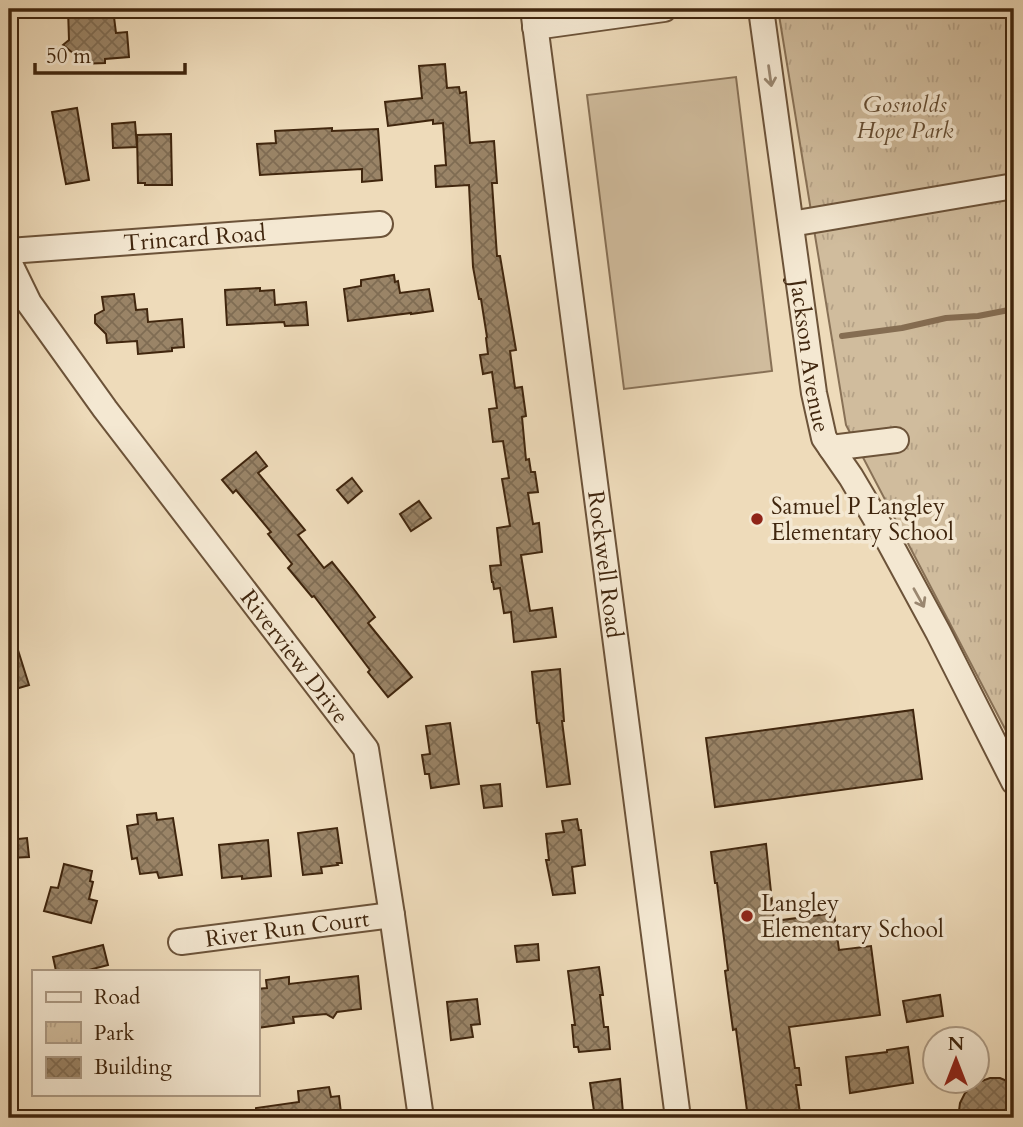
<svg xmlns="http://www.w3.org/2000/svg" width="1023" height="1127" viewBox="0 0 1023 1127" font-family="Cardo,serif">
<defs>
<pattern id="park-tufts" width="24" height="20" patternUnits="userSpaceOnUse" patternTransform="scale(1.75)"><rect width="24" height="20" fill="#d0bc9d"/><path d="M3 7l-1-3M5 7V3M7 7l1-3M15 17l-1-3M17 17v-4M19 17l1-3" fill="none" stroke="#b4a186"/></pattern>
<pattern id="building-cross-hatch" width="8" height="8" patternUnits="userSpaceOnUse" patternTransform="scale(1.75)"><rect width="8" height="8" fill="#9a8467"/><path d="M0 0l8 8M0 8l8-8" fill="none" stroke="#7f6c53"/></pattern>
</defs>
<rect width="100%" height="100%" fill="#eedbba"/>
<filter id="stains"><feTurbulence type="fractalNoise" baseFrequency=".00286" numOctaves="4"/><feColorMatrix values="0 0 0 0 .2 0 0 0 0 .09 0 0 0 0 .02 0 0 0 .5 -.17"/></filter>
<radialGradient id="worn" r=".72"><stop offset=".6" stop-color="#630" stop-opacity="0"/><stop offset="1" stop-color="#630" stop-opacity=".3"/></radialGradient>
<path fill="#d0bc9d" stroke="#887156" stroke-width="2" d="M736,77L772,371L624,389L587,95Z"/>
<path fill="url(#park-tufts)" stroke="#887156" stroke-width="2" d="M778,9H1014V746L846,425Z"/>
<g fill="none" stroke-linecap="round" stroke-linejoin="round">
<path stroke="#856d52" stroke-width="6" d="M842,336L902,328L946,318L978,316L1014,309"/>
</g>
<g fill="url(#building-cross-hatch)" stroke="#40260e" stroke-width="2">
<path d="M68,9H113L116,33L127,32L129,57L105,59V63L79,64V58L63,45L69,40Z"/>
<path d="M445,64L447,88L459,87L460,93L466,92L470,143L494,141L497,183H492L497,256H500L516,350L510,351L515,388L522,387L526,416L522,417L526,460L529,459L531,472H535L538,492L528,493L533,524L539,523L542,552L521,555L530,611L552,608L556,637L514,642L511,612L504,613L500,588L494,589L493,582H492L490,566L501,565L497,528L510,526L502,479L509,478L503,441L493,442L489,409L497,408L492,372L483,374L480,355L488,354L486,338L487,337L481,299H479L473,267L469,185L436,187L435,166L446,165L443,123L433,124V120L388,126L385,102L422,98L419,66Z"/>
<path d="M77,108L89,180L66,184L52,112Z"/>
<path d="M135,122L137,147L113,148L112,124Z"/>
<path d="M332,128V131L378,129L382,180L362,182V169L260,175L257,144L276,143L275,131Z"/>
<path d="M171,134L172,185H145V183H138L137,135Z"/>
<path d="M394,275L395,282L398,281L400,293L429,289L433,311L411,314V313L348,321L344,289L361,286V280Z"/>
<path d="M260,288V291L274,290L275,305L306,302L308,325L285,326L284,322L227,325L225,290Z"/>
<path d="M134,294L136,310L147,309L148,322L182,319L184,347L172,348V351L138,354L137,341L107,343L106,334L95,323V315L104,310L102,297Z"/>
<path d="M256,452L267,466L258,473L305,530L298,535L324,568L332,562L353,588L375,617L368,623L412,677L388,697L368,672L370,670L314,596L312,597L288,568L292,564L268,534L271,532L236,490L233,493L222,480Z"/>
<path d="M352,478L362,491L348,503L337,490Z"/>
<path d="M419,501L431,518L411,531L400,514Z"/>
<path d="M12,631L29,685L9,691V632Z"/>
<path d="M560,669L564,721H562L570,784L547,787L539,723H537L532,672Z"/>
<path d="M913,710L922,779L715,807L706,738Z"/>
<path d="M450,723L459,784L431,788L429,774H425L422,755L430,754L426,726Z"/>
<path d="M500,784L502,806L484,808L481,786Z"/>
<path d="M156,813L157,820L173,818L182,875L159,878L157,872L140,874L137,858L132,859L127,826L138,824L137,815Z"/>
<path d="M577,819L579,830H581L585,865L572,867L575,893L553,895L546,860H549L546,834L564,832L562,821Z"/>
<path d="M337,828L342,863H337L338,865L321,867L322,873L303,875L298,833Z"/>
<path d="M27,838L29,857L9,858V840Z"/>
<path d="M268,840L271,876L242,879V876L222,878L219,845Z"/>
<path d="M766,844L774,921L834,913L839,950L871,946L880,1015L789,1027L795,1068H799L801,1085H796L800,1113L762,1118H748L736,1029L733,1030L725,971L728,970L717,883H715L711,852Z"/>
<path d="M64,864L92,871L90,881L93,882L89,899L97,901L91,923L44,911L51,887L58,888Z"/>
<path d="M538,944L539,960L517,962L515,946Z"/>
<path d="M103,945L108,965L85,971H56L53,957Z"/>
<path d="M599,967L603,995H600L604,1027H608L610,1049L579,1052L578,1047H574L572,1025H575L568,971Z"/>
<path d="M358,976L361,1009L337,1012L333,1018L326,1014L293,1017L294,1023L257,1028V989L267,988L266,980L289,977V984Z"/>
<path d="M940,995L943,1016L907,1022L903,1001Z"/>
<path d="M477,999L480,1024L471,1025L473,1037L451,1040L447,1002Z"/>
<path d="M908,1047L913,1083L850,1093L846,1057L887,1052V1050Z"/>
<path d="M990,1078H1000L1014,1084V1118H958L960,1103L965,1093L976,1083Z"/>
<path d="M620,1079L623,1113H617L618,1118H595L590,1083Z"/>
<path d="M329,1087L331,1097L339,1096L341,1113L316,1116V1118H256V1108L299,1102L298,1091Z"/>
</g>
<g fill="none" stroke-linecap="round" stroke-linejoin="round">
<defs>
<g id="minor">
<path id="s1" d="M533,9L678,1118"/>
<path id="s2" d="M761,9L814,393L824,438L851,477L887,538L938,632L1014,782"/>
<path d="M535,27L664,9"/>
<path d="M791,224L1014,186"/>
<path id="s3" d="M9,251L380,224"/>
<path id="s4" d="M9,262L29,303L105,409L366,749L392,915L421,1118"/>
<path d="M831,448L896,440"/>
<path id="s5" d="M181,942L392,915"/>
</g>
</defs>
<use href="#minor" stroke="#6c5339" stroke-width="28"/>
<use href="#minor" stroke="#f4e8d2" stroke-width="24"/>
</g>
<defs><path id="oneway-shaft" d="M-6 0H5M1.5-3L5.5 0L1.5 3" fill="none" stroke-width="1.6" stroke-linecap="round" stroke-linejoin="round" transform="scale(1.75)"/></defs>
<g stroke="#9a8770">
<use href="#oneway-shaft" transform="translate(770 76) rotate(82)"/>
<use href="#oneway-shaft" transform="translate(919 598) rotate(61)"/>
</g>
<g fill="#8f2418" stroke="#f4e8d2" stroke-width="2.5">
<circle cx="757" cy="519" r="7"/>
<circle cx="747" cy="916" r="7"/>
</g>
<g text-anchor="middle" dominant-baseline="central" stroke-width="7" stroke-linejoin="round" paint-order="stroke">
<g font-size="23" font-style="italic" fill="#644c32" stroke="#f4e8d2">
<text x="905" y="104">Gosnolds<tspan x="905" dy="26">Hope Park</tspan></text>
</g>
<g font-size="23" fill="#40260e" stroke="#f4e8d2">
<text stroke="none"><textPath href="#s3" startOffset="186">Trincard Road</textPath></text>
<text stroke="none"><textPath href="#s2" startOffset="350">Jackson Avenue</textPath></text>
<text stroke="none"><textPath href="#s1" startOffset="560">Rockwell Road</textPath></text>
<text stroke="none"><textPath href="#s4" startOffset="488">Riverview Drive</textPath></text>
<text stroke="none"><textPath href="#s5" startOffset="107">River Run Court</textPath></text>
</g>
<g font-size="23" fill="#40260e" stroke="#f4e8d2" text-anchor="start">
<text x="771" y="506">Samuel P Langley<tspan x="771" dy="26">Elementary School</tspan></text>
<text x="761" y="903">Langley<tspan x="761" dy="26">Elementary School</tspan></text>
</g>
</g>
<rect width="1023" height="1127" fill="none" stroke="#eedbba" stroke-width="35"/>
<rect x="10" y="10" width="1002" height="1106" fill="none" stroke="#40260e" stroke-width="3.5"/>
<rect x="18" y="18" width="988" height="1092" fill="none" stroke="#40260e" stroke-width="2"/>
<rect x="32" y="970" width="228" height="126" fill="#f4e8d2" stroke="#ac9a84" stroke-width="2"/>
<rect x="46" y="992" width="35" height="10" fill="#f4e8d2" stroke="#ac9a84" stroke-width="2"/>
<text x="94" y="1004" font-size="21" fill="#40260e">Road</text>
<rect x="46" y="1022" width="35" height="21" fill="url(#park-tufts)" stroke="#ac9a84" stroke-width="2"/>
<text x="94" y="1040" font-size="21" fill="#40260e">Park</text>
<rect x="46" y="1057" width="35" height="21" fill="url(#building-cross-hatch)" stroke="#ac9a84" stroke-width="2"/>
<text x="94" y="1074" font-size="21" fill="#40260e">Building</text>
<g transform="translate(956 1060)"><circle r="33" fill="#f4e8d2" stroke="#ac9a84" stroke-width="2"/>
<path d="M0-5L12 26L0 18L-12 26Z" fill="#8f2418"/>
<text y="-10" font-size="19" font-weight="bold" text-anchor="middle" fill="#40260e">N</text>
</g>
<path d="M35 63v10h150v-10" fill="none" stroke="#40260e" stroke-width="3.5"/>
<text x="46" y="63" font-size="21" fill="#40260e" stroke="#f4e8d2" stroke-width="5" paint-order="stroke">50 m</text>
<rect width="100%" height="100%" filter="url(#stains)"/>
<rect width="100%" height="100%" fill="url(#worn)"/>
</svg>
